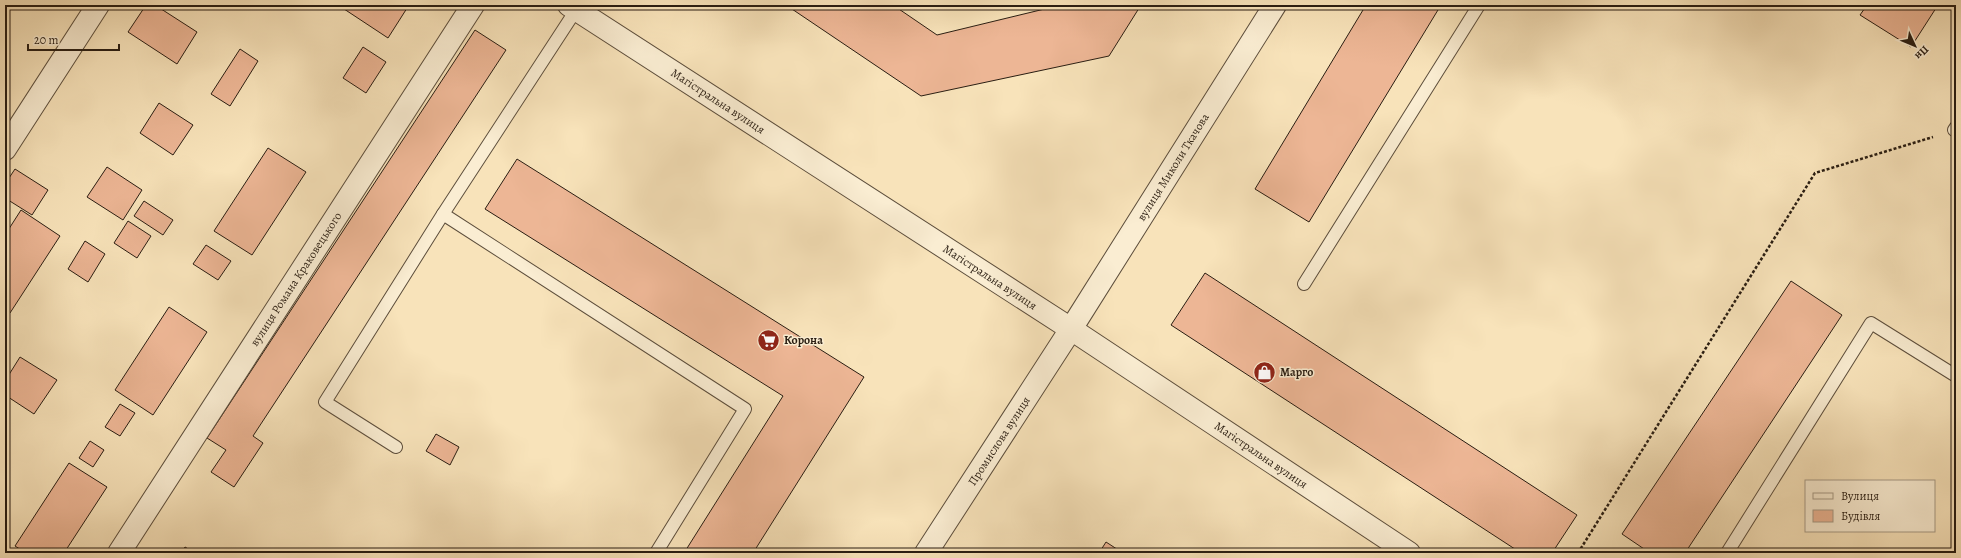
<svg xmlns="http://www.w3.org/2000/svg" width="1961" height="558" viewBox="0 0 1961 558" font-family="Alegreya,serif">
<rect width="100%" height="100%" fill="#f8e3ba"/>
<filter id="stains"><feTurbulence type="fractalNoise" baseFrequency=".005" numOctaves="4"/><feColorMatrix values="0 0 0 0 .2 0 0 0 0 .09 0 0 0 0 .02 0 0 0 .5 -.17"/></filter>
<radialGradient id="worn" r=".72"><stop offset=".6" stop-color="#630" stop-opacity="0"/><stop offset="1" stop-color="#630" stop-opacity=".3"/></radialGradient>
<g fill="#edb695" stroke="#291d12">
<path d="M146,5H155L197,32L177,64L128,32Z"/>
<path d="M338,5H409L388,38Z"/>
<path d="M786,5H893L937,35L1061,5H1141L1109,56L921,96Z"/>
<path d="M1366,5H1441L1309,222L1255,189Z"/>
<path d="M1867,5H1938L1911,47L1860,15Z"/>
<path d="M475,30L506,50L253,436L263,443L234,487L211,472L226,450L207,438Z"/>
<path d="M363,47L386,62L366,93L343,78Z"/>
<path d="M240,49L258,61L230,106L211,94Z"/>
<path d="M159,103L193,125L173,155L140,133Z"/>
<path d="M268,148L306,172L252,255L214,231Z"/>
<path d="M517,159L864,377L753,553H684L783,396L485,209Z"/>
<path d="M107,167L142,190L123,220L87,197Z"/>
<path d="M15,169L48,190L32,215L5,198V184Z"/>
<path d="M144,201L173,220L163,235L134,216Z"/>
<path d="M21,210L60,236L10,313L5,310V235Z"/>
<path d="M128,221L151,236L137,258L114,243Z"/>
<path d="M85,241L105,254L88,282L68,269Z"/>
<path d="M206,245L231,261L218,280L193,264Z"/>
<path d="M1205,273L1577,515L1552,553H1521L1171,325Z"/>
<path d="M1791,281L1842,315L1685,553H1650L1622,534Z"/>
<path d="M169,307L207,332L153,415L115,390Z"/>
<path d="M20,357L57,380L34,414L5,395V381Z"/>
<path d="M120,404L135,413L120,436L105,427Z"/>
<path d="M436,434L459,447L450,465L426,451Z"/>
<path d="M90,441L104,450L93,467L79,458Z"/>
<path d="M69,463L107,487L64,553H26L15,546Z"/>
<path d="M1106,542L1123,553H1099Z"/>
<path d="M185,547L195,553H181Z"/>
</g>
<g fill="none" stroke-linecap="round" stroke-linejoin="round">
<defs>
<g id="service">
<path d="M576,10L443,214L745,409L656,553"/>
<path d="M1954,130L1956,127"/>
<path d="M1304,284L1479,5"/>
<path d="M396,447L325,402L443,214"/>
<path d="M1727,553L1871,323L1956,376"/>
</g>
<g id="minor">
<path d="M5,149L98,5"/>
<path d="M1071,329L1275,5"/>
<path d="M119,553L473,5"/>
</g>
<g id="tertiary">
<path d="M569,5L1071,329L1409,553"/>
<path d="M926,553L1071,329"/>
</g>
</defs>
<use href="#service" stroke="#5d4e3c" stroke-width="14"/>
<use href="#minor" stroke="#5d4e3c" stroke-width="24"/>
<use href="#tertiary" stroke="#5d4e3c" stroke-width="24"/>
<path stroke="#291d12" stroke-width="2.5" stroke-dasharray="3 2" stroke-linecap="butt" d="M1578,553L1815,173L1933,137"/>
<use href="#service" stroke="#faedd2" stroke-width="12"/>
<use href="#minor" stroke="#faedd2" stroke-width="22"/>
<use href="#tertiary" stroke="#faedd2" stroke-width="22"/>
</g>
<defs>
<symbol id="supermarket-disc" viewBox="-11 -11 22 22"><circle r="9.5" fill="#8f2418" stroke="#faedd2"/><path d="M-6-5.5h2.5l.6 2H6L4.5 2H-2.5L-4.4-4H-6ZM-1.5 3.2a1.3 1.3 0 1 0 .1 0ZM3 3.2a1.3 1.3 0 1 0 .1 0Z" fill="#fff"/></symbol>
<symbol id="shop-disc" viewBox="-11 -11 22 22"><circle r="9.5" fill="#8f2418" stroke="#faedd2"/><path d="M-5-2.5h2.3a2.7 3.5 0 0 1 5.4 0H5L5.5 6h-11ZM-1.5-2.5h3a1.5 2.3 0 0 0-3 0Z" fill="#fff"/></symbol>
</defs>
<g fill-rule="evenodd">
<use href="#supermarket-disc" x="756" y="328" width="25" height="25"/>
<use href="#shop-disc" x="1252" y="360" width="25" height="25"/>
</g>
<g text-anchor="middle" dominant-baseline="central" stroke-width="3" stroke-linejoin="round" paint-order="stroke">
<g font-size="12" fill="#291d12" stroke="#faedd2">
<text transform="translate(718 101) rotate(33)">Магістральна вулиця</text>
<text transform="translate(1173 167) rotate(-58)">вулиця Миколи Ткачова</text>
<text transform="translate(990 277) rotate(33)">Магістральна вулиця</text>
<text transform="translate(296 279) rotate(-57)">вулиця Романа Краковецького</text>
<text transform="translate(999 441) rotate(-57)">Промислова вулиця</text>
<text transform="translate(1261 455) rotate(34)">Магістральна вулиця</text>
</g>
<g font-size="12" font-weight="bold" fill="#291d12" stroke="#faedd2" text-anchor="start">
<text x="784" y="340">Корона</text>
<text x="1280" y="372">Марго</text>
</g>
</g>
<rect width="1961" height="558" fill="none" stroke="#f8e3ba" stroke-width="20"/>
<rect x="6" y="6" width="1949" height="546" fill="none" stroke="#291d12" stroke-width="2"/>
<rect x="10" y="10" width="1941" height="538" fill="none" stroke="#291d12"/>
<rect x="1805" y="480" width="130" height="52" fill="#faedd2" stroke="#a69a85"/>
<rect x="1813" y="493" width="20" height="6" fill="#faedd2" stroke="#a69a85"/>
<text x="1841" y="500" font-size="12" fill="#291d12">Вулиця</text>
<rect x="1813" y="510" width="20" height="12" fill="#edb695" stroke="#a69a85"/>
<text x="1841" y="520" font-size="12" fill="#291d12">Будівля</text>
<g transform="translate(1915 46) rotate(134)" stroke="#faedd2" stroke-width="3" paint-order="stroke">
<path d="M0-3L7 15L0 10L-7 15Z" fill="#291d12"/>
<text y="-6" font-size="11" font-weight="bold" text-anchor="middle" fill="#291d12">Пн</text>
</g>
<path d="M28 44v6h91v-6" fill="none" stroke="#291d12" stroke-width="2"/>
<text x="34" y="44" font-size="12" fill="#291d12" stroke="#faedd2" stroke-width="3" paint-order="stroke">20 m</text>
<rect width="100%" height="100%" filter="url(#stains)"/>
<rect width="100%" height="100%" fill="url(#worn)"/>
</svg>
